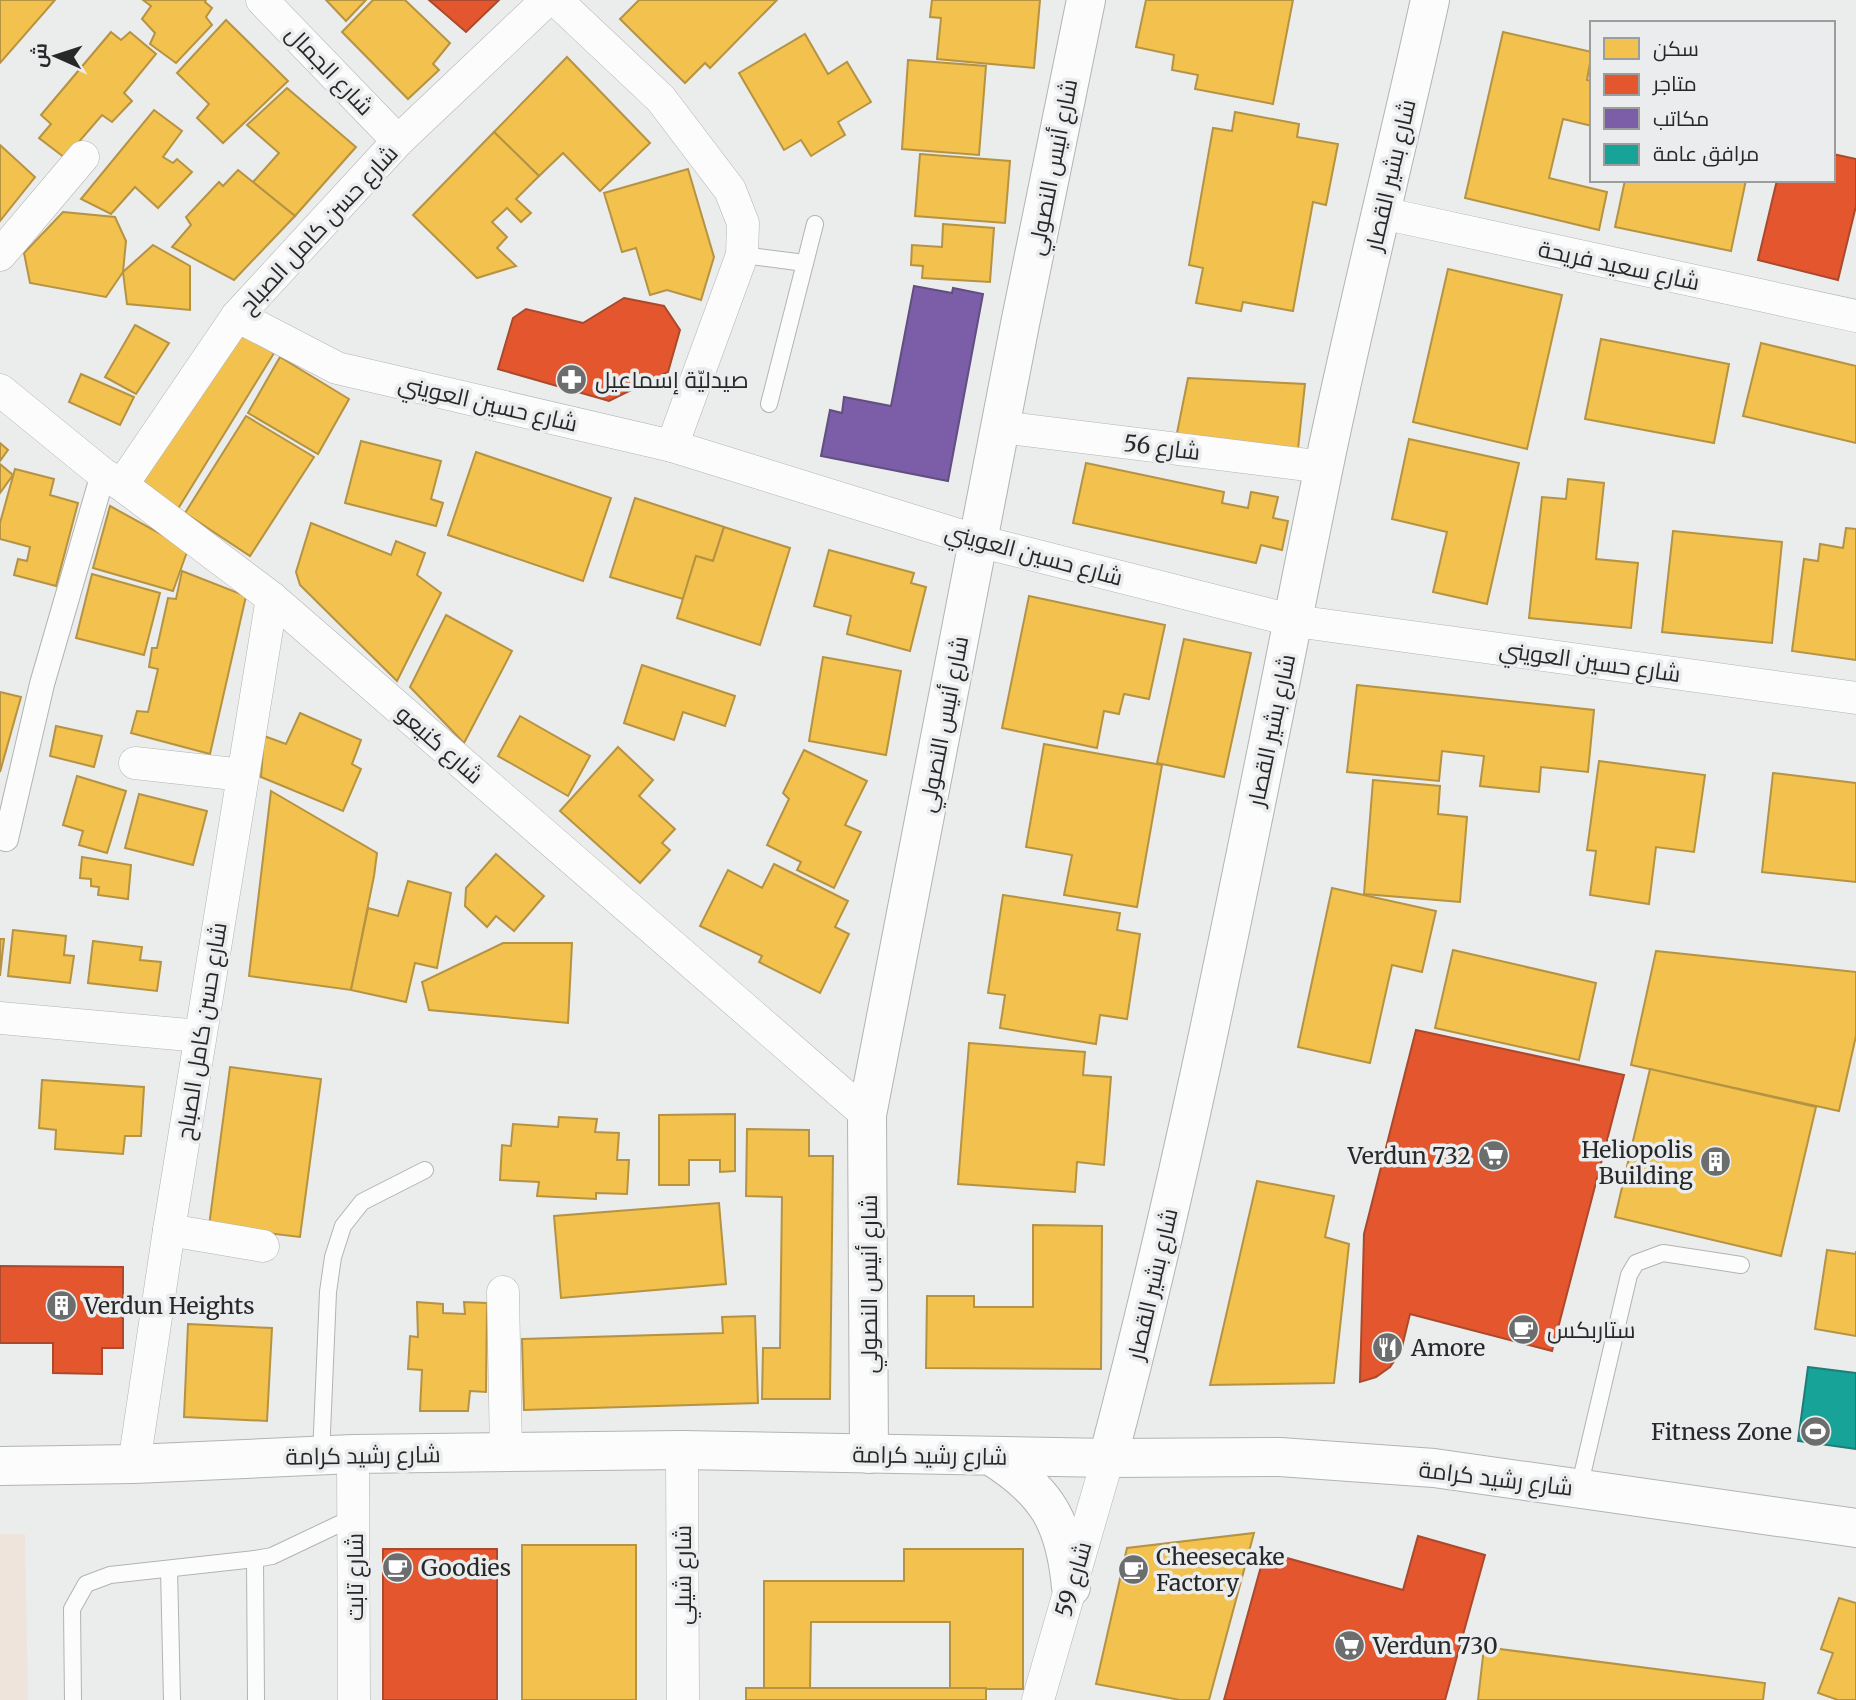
<svg xmlns="http://www.w3.org/2000/svg" width="1856" height="1700" viewBox="0 0 1856 1700" font-family="Merriweather,Cairo,serif">
<rect width="100%" height="100%" fill="#ebecec"/>
<path fill="#eee4dc" d="M0,1534H25L28,1700H0Z"/>
<g fill="#f2c14e" stroke="#b59343" stroke-width="2">
<path d="M0,0H55L0,63Z"/>
<path d="M143,0H206L205,2L212,8L206,17L212,25L176,63L150,44L155,33L142,19L151,6Z"/>
<path d="M326,0H366L346,21Z"/>
<path d="M373,0H405L450,43L433,64L439,70L408,99L342,32Z"/>
<path d="M639,0H777L710,68L705,63L685,83L620,19Z"/>
<path d="M932,0H1040L1034,68L937,59L941,18L930,17Z"/>
<path d="M1146,0H1293L1273,104L1195,89L1198,75L1172,70L1174,55L1136,47Z"/>
<path d="M226,20L288,81L223,143L197,118L209,104L177,73Z"/>
<path d="M111,32L121,40L130,32L156,54L124,93L132,101L112,122L102,115L65,158L39,138L51,124L41,115Z"/>
<path d="M1503,32L1592,52L1587,80L1592,81V126L1563,119L1549,178L1607,192L1599,230L1465,198Z"/>
<path d="M805,34L828,74L847,62L871,102L838,122L845,135L811,156L801,140L784,150L739,73Z"/>
<path d="M567,57L650,143L600,191L563,153L539,176L494,132Z"/>
<path d="M908,60L986,66L979,155L902,149Z"/>
<path d="M287,88L356,147L295,216L253,182L279,153L247,125Z"/>
<path d="M154,110L182,131L163,157L173,163L177,159L192,172L158,208L135,187L111,214L81,199Z"/>
<path d="M1235,112L1299,124L1297,137L1338,144L1326,205L1313,202L1293,311L1243,302L1241,311L1196,303L1203,268L1189,265L1213,128L1232,131Z"/>
<path d="M494,132L539,176L516,199L531,213L521,222L507,208L492,222L507,237L497,248L516,266L477,278L413,215Z"/>
<path d="M0,145L35,177L0,221Z"/>
<path d="M920,154L1010,161L1005,223L915,216Z"/>
<path d="M688,169L714,257L701,300L667,290L650,295L636,248L622,252L604,193Z"/>
<path d="M238,170L295,216L234,280L172,247L191,225L186,217L219,182L223,186Z"/>
<path d="M1625,180H1746L1731,251L1615,227Z"/>
<path d="M63,212L115,217L126,241L123,272L106,297L30,283L24,253Z"/>
<path d="M943,224L994,228L990,282L922,278L923,266L911,265L912,245L942,247Z"/>
<path d="M153,245L190,266V310L127,304L123,272Z"/>
<path d="M1448,269L1562,295L1527,449L1413,422Z"/>
<path d="M135,325L169,343L136,394L105,377Z"/>
<path d="M237,325L279,345L176,512L132,484Z"/>
<path d="M1601,339L1729,364L1714,443L1585,419Z"/>
<path d="M1761,343L1856,366V443L1743,416Z"/>
<path d="M280,357L349,399L318,454L248,413Z"/>
<path d="M81,374L134,397L120,425L69,402Z"/>
<path d="M1188,378L1305,384L1298,449L1175,443Z"/>
<path d="M246,416L314,457L250,556L185,513Z"/>
<path d="M1409,439L1519,463L1487,604L1433,592L1447,532L1392,519Z"/>
<path d="M361,441L441,461L431,499L443,503L436,526L345,503Z"/>
<path d="M0,443L8,450L0,461Z"/>
<path d="M476,452L611,498L583,581L448,535Z"/>
<path d="M1086,463L1224,492L1222,503L1248,508L1251,492L1278,497L1273,518L1288,521L1282,550L1261,545L1256,563L1073,523Z"/>
<path d="M0,464L13,475L0,493Z"/>
<path d="M15,469L54,479L50,495L78,503L56,586L14,575L18,559L27,561L30,547L0,539V523Z"/>
<path d="M1568,479L1604,483L1596,559L1638,563L1631,628L1529,618L1542,497L1566,499Z"/>
<path d="M635,498L724,527L713,561L696,556L683,599L610,577Z"/>
<path d="M110,506L188,549L173,591L93,568Z"/>
<path d="M311,523L391,555L396,541L425,553L417,575L441,593L397,681L300,585L296,572Z"/>
<path d="M724,527L790,548L760,645L677,618L696,556L713,561Z"/>
<path d="M1846,528L1856,529V660L1792,651L1804,559L1818,561L1820,544L1843,548Z"/>
<path d="M1673,531L1782,542L1772,643L1662,632Z"/>
<path d="M829,550L914,573L911,583L926,587L910,651L847,634L851,616L814,606Z"/>
<path d="M182,571L246,596L210,754L131,733L137,711L148,712L158,669L149,667L152,648H157L168,598L176,599Z"/>
<path d="M92,574L160,593L144,655L76,638Z"/>
<path d="M1029,596L1165,625L1149,699L1124,694L1119,714L1104,711L1097,748L1002,728Z"/>
<path d="M446,615L512,651L464,743L410,687Z"/>
<path d="M1184,639L1251,653L1224,777L1157,763Z"/>
<path d="M823,657L901,671L886,755L809,741Z"/>
<path d="M642,665L735,696L725,726L683,712L674,740L624,723Z"/>
<path d="M1357,685L1594,710L1588,772L1541,767L1539,792L1480,786L1484,756L1442,751L1439,781L1347,772Z"/>
<path d="M0,692L21,697L0,772Z"/>
<path d="M300,713L361,740L352,764L361,769L343,811L261,777L264,736L286,744Z"/>
<path d="M520,716L590,756L568,796L498,756Z"/>
<path d="M56,726L102,736L94,767L50,756Z"/>
<path d="M1044,744L1162,765L1137,907L1064,895L1072,855L1026,847Z"/>
<path d="M618,747L653,780L639,796L675,829L662,843L670,850L640,883L560,811Z"/>
<path d="M804,750L867,781L845,825L861,832L834,888L797,870L801,862L767,845L789,799L783,793Z"/>
<path d="M1599,761L1705,775L1694,852L1656,847L1649,904L1590,895L1596,851L1587,850Z"/>
<path d="M1773,773L1856,783V882L1762,872Z"/>
<path d="M77,776L126,791L107,853L79,845L83,831L63,825Z"/>
<path d="M1373,780L1440,786L1438,814L1467,817L1460,902L1364,894Z"/>
<path d="M271,791L377,853L374,876L351,990L249,976Z"/>
<path d="M139,794L207,811L193,865L125,848Z"/>
<path d="M496,854L544,896L514,931L496,916L487,927L465,906L466,888Z"/>
<path d="M82,857L131,865L128,899L98,895L99,887L91,886V879L80,878Z"/>
<path d="M774,864L848,901L835,927L849,934L820,993L759,962L762,956L700,926L728,870L762,888Z"/>
<path d="M408,881L451,893L437,968L415,963L406,1002L351,990L368,908L398,916Z"/>
<path d="M1332,888L1436,911L1422,972L1392,965L1370,1063L1298,1047Z"/>
<path d="M1003,895L1120,913L1117,930L1140,934L1127,1019L1100,1015L1096,1044L1000,1028L1005,995L988,993Z"/>
<path d="M13,930L66,936L64,955L74,956L70,983L8,976Z"/>
<path d="M0,939H4L0,976Z"/>
<path d="M93,941L142,947L140,960L161,962L157,991L88,983Z"/>
<path d="M503,943H572L568,1023L429,1010L422,982Z"/>
<path d="M1453,950L1596,983L1579,1060L1435,1028Z"/>
<path d="M1656,951L1856,972V1036L1839,1111L1631,1065Z"/>
<path d="M969,1043L1085,1052L1083,1075L1111,1077L1104,1165L1077,1162L1075,1192L958,1184Z"/>
<path d="M230,1067L321,1079L300,1237L209,1226Z"/>
<path d="M1650,1069L1816,1107L1781,1256L1615,1217Z"/>
<path d="M42,1080L144,1087L141,1136H125L123,1154L55,1149L56,1130L39,1128Z"/>
<path d="M735,1114V1171L720,1172V1160H689V1185H659V1115Z"/>
<path d="M559,1117L597,1119L595,1132L619,1133L617,1160H629L627,1194L596,1193V1199L537,1196L539,1182L500,1180L502,1145L511,1146L513,1124L558,1127Z"/>
<path d="M747,1129L809,1130V1156H833L830,1399H762L763,1348H780L782,1197L746,1196Z"/>
<path d="M1257,1181L1334,1196L1325,1237L1349,1244L1334,1383L1210,1385Z"/>
<path d="M719,1203L726,1284L561,1298L554,1216Z"/>
<path d="M1033,1225L1102,1226L1101,1369L926,1368L927,1296H974V1307H1033Z"/>
<path d="M1827,1250L1856,1254V1251V1336L1815,1329Z"/>
<path d="M417,1302L443,1304V1313L465,1314L464,1302L487,1303L486,1392L470,1391L468,1411H420L422,1370L408,1369L410,1336L418,1337Z"/>
<path d="M755,1316L758,1403L524,1410L522,1339L723,1333L722,1317Z"/>
<path d="M188,1324L272,1328L267,1421L184,1417Z"/>
<path d="M1254,1533L1209,1700H1180L1096,1684L1127,1548Z"/>
<rect x="522" y="1545" width="114" height="155"/>
<path d="M904,1549H1023V1689H950V1622H811L810,1688H764V1581H904Z"/>
<path d="M1839,1598L1856,1603V1700H1838L1818,1693L1833,1653L1821,1649Z"/>
<path d="M1484,1647L1765,1683L1763,1700H1478Z"/>
<rect x="746" y="1688" width="240" height="12"/>
</g>
<g fill="#e4572e" stroke="#ab492c" stroke-width="2">
<path d="M429,0H499L466,32Z"/>
<path d="M1833,154L1856,159V206L1838,280L1758,260L1777,180H1833Z"/>
<path d="M624,298L664,306L680,330L668,372L609,401L498,369L513,318L526,309L583,323Z"/>
<path d="M1416,1030L1624,1075L1552,1351L1410,1314L1401,1351L1390,1367L1376,1377L1360,1382L1364,1234Z"/>
<path d="M0,1266L123,1267V1348H102V1374L53,1373V1343H0Z"/>
<path d="M1418,1536L1485,1555L1445,1700H1224L1265,1552L1403,1590Z"/>
<rect x="383" y="1549" width="114" height="151"/>
</g>
<path fill="#7b5ea7" stroke="#624e81" stroke-width="2" d="M914,286L952,293L953,288L983,294L948,481L821,456L830,410L842,413L844,397L891,406Z"/>
<path fill="#17a398" stroke="#1c7e76" stroke-width="2" d="M1808,1367L1856,1373V1449L1798,1441Z"/>
<g fill="none" stroke-linecap="round" stroke-linejoin="round">
<defs>
<g id="service">
<path d="M742,255L805,263"/>
<path d="M769,404L815,224"/>
<path d="M321,1455L328,1292L333,1257L343,1226L362,1202L425,1170"/>
<path d="M1579,1488L1629,1275L1636,1263L1663,1253L1741,1265"/>
<path d="M255,1559L272,1556L354,1517"/>
<path d="M169,1569L172,1700"/>
<path d="M73,1700L72,1609L86,1584L110,1575L255,1559L256,1700"/>
</g>
<path id="pedestrian" d="M6,839L42,684L103,474"/>
<g id="minor">
<path d="M262,0L398,141"/>
<path d="M556,0L661,99L730,190L743,223L742,255L672,446"/>
<path d="M1382,213L1856,316"/>
<path d="M0,255L83,157"/>
<path d="M237,316L337,368L672,446L978,541L1295,621L1856,698"/>
<path d="M0,390L103,474L122,485L272,598L867,1115"/>
<path d="M1000,427L1324,467"/>
<path d="M122,485L237,316L398,141L547,0"/>
<path d="M135,763L243,775"/>
<path d="M0,1018L200,1036"/>
<path d="M169,1230L263,1246"/>
<path d="M503,1292L506,1452"/>
<path d="M682,1450L683,1700"/>
<path d="M353,1454L354,1700"/>
<path d="M134,1464L169,1230L272,598"/>
<path d="M1038,1700L1108,1458"/>
</g>
<g id="tertiary">
<path d="M869,1454L867,1115L1020,324L1086,0"/>
<path d="M991,1456C1047,1491 1065,1522 1071,1587"/>
<path d="M1108,1458C1195,1130 1257,794 1325,461C1357,307 1396,154 1430,0"/>
<path d="M0,1466L134,1464L353,1454L682,1450L1108,1458L1280,1457L1434,1468L1856,1528"/>
</g>
</defs>
<use href="#service" stroke="#b2b3b3" stroke-width="18"/>
<use href="#pedestrian" stroke="#b2b3b3" stroke-width="26"/>
<use href="#minor" stroke="#b2b3b3" stroke-width="33"/>
<use href="#tertiary" stroke="#b2b3b3" stroke-width="40"/>
<use href="#service" stroke="#fcfcfc" stroke-width="16"/>
<use href="#pedestrian" stroke="#fcfcfc" stroke-width="24"/>
<use href="#minor" stroke="#fcfcfc" stroke-width="32"/>
<use href="#tertiary" stroke="#fcfcfc" stroke-width="38"/>
</g>
<defs>
<symbol id="pharmacy-disc" viewBox="-11 -11 22 22"><circle r="9.5" fill="#6c6d6d" stroke="#eaeced"/><path d="M-2-6h4v4h4v4h-4v4h-4v-4h-4v-4h4Z" fill="#fff"/></symbol>
<symbol id="supermarket-disc" viewBox="-11 -11 22 22"><circle r="9.5" fill="#6c6d6d" stroke="#eaeced"/><path d="M-6-5.5h2.5l.6 2H6L4.5 2H-2.5L-4.4-4H-6ZM-1.5 3.2a1.3 1.3 0 1 0 .1 0ZM3 3.2a1.3 1.3 0 1 0 .1 0Z" fill="#fff"/></symbol>
<symbol id="building-disc" viewBox="-11 -11 22 22"><circle r="9.5" fill="#6c6d6d" stroke="#eaeced"/><path d="M-4-6H4V6H1V3H-1V6H-4ZM-2.5-4.3h1.7v1.8h-1.7ZM.8-4.3h1.7v1.8H.8ZM-2.5-1h1.7V.8h-1.7ZM.8-1h1.7V.8H.8Z" fill="#fff"/></symbol>
<symbol id="cafe-disc" viewBox="-11 -11 22 22"><circle r="9.5" fill="#6c6d6d" stroke="#eaeced"/><path d="M-5.5-4.5H6V0H3Q3 3.5 0 3.5H-2.5Q-5.5 3.5-5.5 0ZM3-3.2v2h1.7v-2ZM-6 4.5H4V6H-6Z" fill="#fff"/></symbol>
<symbol id="restaurant-disc" viewBox="-11 -11 22 22"><circle r="9.5" fill="#6c6d6d" stroke="#eaeced"/><path d="M-5-6h1v4h1v-4h1v4h1v-4h1v5L-1.5 .5V6h-2V.5L-5-1ZM5-6V6H3V1.5H1.5Q1.5-4 5-6Z" fill="#fff"/></symbol>
<symbol id="stadium-disc" viewBox="-11 -11 22 22"><circle r="9.5" fill="#6c6d6d" stroke="#eaeced"/><path d="M0-5a6.5 5 0 1 0 0 10a6.5 5 0 1 0 0-10ZM-3.5-1.8h7v3.6h-7Z" fill="#fff"/></symbol>
</defs>
<g fill-rule="evenodd">
<use href="#pharmacy-disc" x="554" y="362" width="35" height="35"/>
<use href="#supermarket-disc" x="1476" y="1138" width="35" height="35"/>
<use href="#building-disc" x="1698" y="1144" width="35" height="35"/>
<use href="#building-disc" x="44" y="1288" width="35" height="35"/>
<use href="#cafe-disc" x="1506" y="1312" width="35" height="35"/>
<use href="#restaurant-disc" x="1370" y="1330" width="35" height="35"/>
<use href="#stadium-disc" x="1798" y="1414" width="35" height="35"/>
<use href="#cafe-disc" x="380" y="1550" width="35" height="35"/>
<use href="#cafe-disc" x="1116" y="1552" width="35" height="35"/>
<use href="#supermarket-disc" x="1332" y="1628" width="35" height="35"/>
</g>
<g text-anchor="middle" dominant-baseline="central" stroke-width="7" stroke-linejoin="round" paint-order="stroke">
<g font-size="23" fill="#272828" stroke="#eaeced">
<text transform="translate(330 70) rotate(46)">شارع الجمال</text>
<text transform="translate(1052 167) rotate(-79)">شارع أنيس النصولي</text>
<text transform="translate(1390 175) rotate(-77)">شارع بشير القصار</text>
<text transform="translate(318 229) rotate(-47)">شارع حسن كامل الصباح</text>
<text transform="translate(1619 265) rotate(12)">شارع سعيد فريحة</text>
<text transform="translate(488 403) rotate(13)">شارع حسين العويني</text>
<text transform="translate(1162 447) rotate(7)">شارع 56</text>
<text transform="translate(1034 554) rotate(15)">شارع حسين العويني</text>
<text transform="translate(1590 661) rotate(8)">شارع حسين العويني</text>
<text transform="translate(943 724) rotate(-79)">شارع أنيس النصولي</text>
<text transform="translate(1271 730) rotate(-78)">شارع بشير القصار</text>
<text transform="translate(440 744) rotate(41)">شارع كنيعو</text>
<text transform="translate(201 1031) rotate(-81)">شارع حسن كامل الصباح</text>
<text transform="translate(868 1284) rotate(-90)">شارع أنيس النصولي</text>
<text transform="translate(1152 1284) rotate(-77)">شارع بشير القصار</text>
<text transform="translate(363 1455) rotate(-1)">شارع رشيد كرامة</text>
<text transform="translate(930 1455) rotate(1)">شارع رشيد كرامة</text>
<text transform="translate(1496 1478) rotate(7)">شارع رشيد كرامة</text>
<text transform="translate(682 1575) rotate(-90)">شارع شيلي</text>
<text transform="translate(354 1577) rotate(-90)">شارع تابت</text>
<text transform="translate(1073 1579) rotate(-74)">شارع 59</text>
</g>
<g font-size="23" fill="#272828" stroke="#eaeced" text-anchor="start">
<text x="595" y="379">صيدليّة إسماعيل</text>
<text x="1693" y="1149" text-anchor="end">Heliopolis<tspan x="1693" dy="26">Building</tspan></text>
<text x="1471" y="1155" text-anchor="end">Verdun 732</text>
<text x="84" y="1305">Verdun Heights</text>
<text x="1547" y="1329">ستاربكس</text>
<text x="1411" y="1347">Amore</text>
<text x="1792" y="1431" text-anchor="end">Fitness Zone</text>
<text x="1156" y="1556">Cheesecake<tspan x="1156" dy="26">Factory</tspan></text>
<text x="421" y="1567">Goodies</text>
<text x="1373" y="1645">Verdun 730</text>
</g>
</g>
<rect x="1590" y="21" width="245" height="161" fill="#eaeced" stroke="#9c9e9e" stroke-width="2"/>
<rect x="1604" y="38" width="35" height="21" fill="#f2c14e" stroke="#9c9e9e" stroke-width="2"/>
<text x="1653" y="56" font-size="21" fill="#272828">سكن</text>
<rect x="1604" y="74" width="35" height="21" fill="#e4572e" stroke="#9c9e9e" stroke-width="2"/>
<text x="1653" y="91" font-size="21" fill="#272828">متاجر</text>
<rect x="1604" y="108" width="35" height="21" fill="#7b5ea7" stroke="#9c9e9e" stroke-width="2"/>
<text x="1653" y="126" font-size="21" fill="#272828">مكاتب</text>
<rect x="1604" y="144" width="35" height="21" fill="#17a398" stroke="#9c9e9e" stroke-width="2"/>
<text x="1653" y="161" font-size="21" fill="#272828">مرافق عامة</text>
<g transform="translate(56 56) rotate(273)" stroke="#eaeced" stroke-width="5" paint-order="stroke">
<path d="M0-5L12 26L0 18L-12 26Z" fill="#272828"/>
<text y="-10" font-size="19" font-weight="bold" text-anchor="middle" fill="#272828">ش</text>
</g>
</svg>
